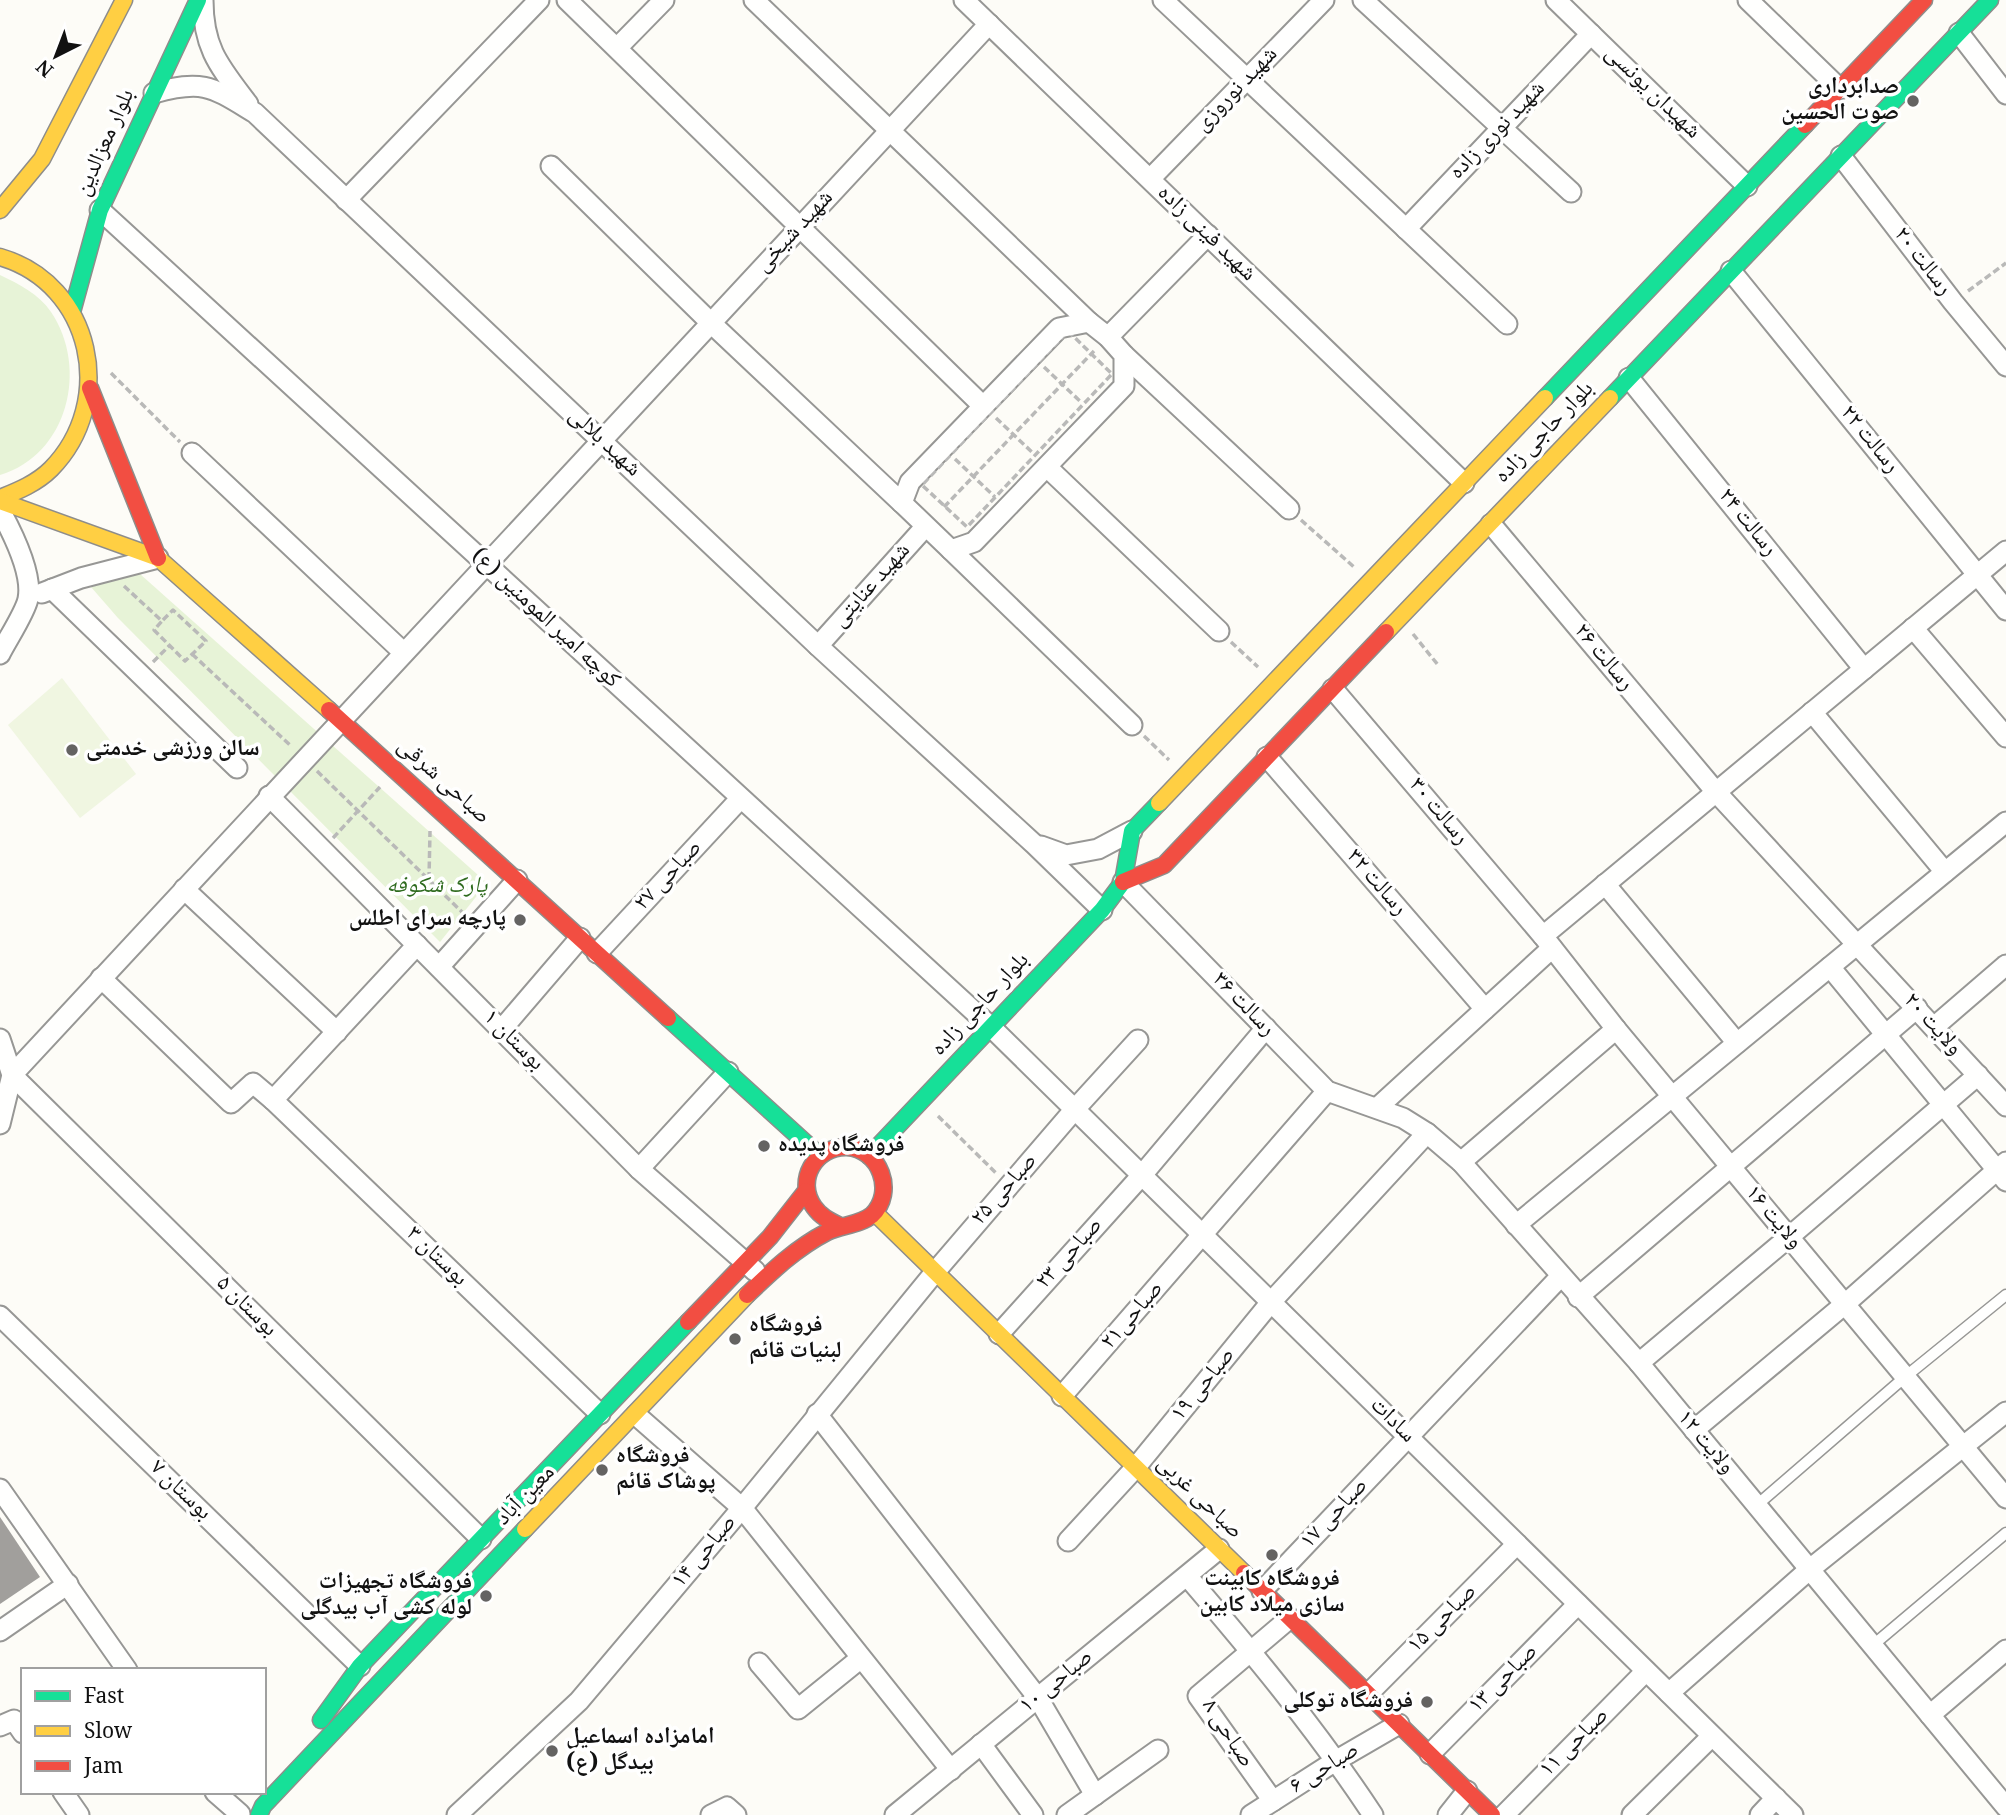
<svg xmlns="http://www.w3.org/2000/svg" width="2006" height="1815" viewBox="0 0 2006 1815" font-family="Georgia,'Noto Naskh Arabic',serif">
<rect width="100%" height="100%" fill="#fdfcf7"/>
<g fill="#e7f3d7">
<path d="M0,275C19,284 39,294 51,312C89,368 68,455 0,475Z"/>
<path d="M140,574L487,883L440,942L118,618L91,587Z"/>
</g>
<path fill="#f0f6e1" d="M62,678L136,774L80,818L8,725Z"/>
<path fill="#a19f9c" d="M0,1517L40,1577L0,1604Z"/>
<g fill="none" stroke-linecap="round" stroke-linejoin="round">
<defs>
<g id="lane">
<path d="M1757,1505L1905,1377L2006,1295"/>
<path d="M1872,1646L2006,1533"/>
</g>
<g id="street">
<path d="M203,0C203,49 220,67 248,104"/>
<path d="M567,0L983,406"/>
<path d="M754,0L1089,322"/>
<path d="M964,0L1464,483"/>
<path d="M1163,0L1507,324"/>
<path d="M1363,0L1571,192"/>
<path d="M1556,0L1747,186"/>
<path d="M1748,0L1840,89"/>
<path d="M1959,33L2006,94"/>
<path d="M617,48L664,0"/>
<path d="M154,93C204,79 212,87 255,113L818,646L1034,844L1102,910"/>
<path d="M1841,156L1953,302L2006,366"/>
<path d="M551,166L711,323L902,503"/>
<path d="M1150,179L1324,0"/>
<path d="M346,200L539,0"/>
<path d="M100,210L991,1027L1793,1815"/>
<path d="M1406,229L1591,34"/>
<path d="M1731,271L2006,610"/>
<path d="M1089,322L1108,337L1124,355V386L974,542L951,550L902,503L910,482L1059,328Z"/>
<path d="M1108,337L1208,235"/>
<path d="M1124,355L1289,509"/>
<path d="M1629,378L1864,669"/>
<path d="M192,453L403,652"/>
<path d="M1048,468L1219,631"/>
<path d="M0,510C12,532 33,574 28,599C25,613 7,640 0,654"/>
<path d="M1491,524L1716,792L2006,1106"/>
<path d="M951,550L1132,725"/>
<path d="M52,589L237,768"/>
<path d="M42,593L81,578L158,558"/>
<path d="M1913,628L2006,737"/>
<path d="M818,646L925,527"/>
<path d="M1333,689L1543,936L1616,1029L2006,1498"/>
<path d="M1812,712L1945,872"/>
<path d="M1267,757L1485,1009"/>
<path d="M269,796L639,1169L755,1271"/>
<path d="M1041,846L1066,855L1098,849L1132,831"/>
<path d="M1123,882L1327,1091L1403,1118L1427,1133L1461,1162L1639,1363L2006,1807"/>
<path d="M1605,884L1737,1043"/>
<path d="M184,889L337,1032"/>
<path d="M1543,936L2006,551"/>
<path d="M597,953L740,799"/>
<path d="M439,967L517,880"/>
<path d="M1830,967L2006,1181"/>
<path d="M101,978L231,1103L253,1083L273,1100L417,945"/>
<path d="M1934,1027L2006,965"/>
<path d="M502,1029L580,938"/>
<path d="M0,1039L12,1075L481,1539"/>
<path d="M273,1100L600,1414"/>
<path d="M1377,1108L1552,948"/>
<path d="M0,1124L12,1075L989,24"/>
<path d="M1461,1162L1616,1029"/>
<path d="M639,1169L728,1072"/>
<path d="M1516,1225L2006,822"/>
<path d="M1578,1297L1917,1008"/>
<path d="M0,1316L360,1666"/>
<path d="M999,1334L1142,1175L1266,1028"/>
<path d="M1639,1363L1789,1237L1978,1075"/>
<path d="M1062,1396L1327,1091"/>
<path d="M817,1414L1038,1698L1095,1795"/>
<path d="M636,1415L742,1508L951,1770"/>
<path d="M1694,1430L1845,1304L2006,1162"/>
<path d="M0,1489L127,1670"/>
<path d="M1068,1541L1136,1467L1271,1302L1427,1133"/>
<path d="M1187,1576C1253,1653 1317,1730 1373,1815"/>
<path d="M1262,1591L1561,1276"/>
<path d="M0,1631L68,1584"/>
<path d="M759,1663L798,1709L861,1658"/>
<path d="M1669,1693L1810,1569L2006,1412"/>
<path d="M1368,1694L1517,1544"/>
<path d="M1930,1715L2006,1650"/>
<path d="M0,1726L14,1720L23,1733"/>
<path d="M981,1744L1033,1815"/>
<path d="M1430,1754L1578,1604"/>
<path d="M63,1792L79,1815"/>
<path d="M215,1792L240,1814"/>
<path d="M1273,1801L1198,1696L1290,1618"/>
<path d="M457,1815L579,1701L742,1508L935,1272L1075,1109L1138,1040"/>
<path d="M711,1815L727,1807L736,1815"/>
<path d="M895,1815L1219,1549"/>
<path d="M1067,1815L1158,1750"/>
<path d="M1251,1815L1337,1760L1399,1724"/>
<path d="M1448,1815L1467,1791"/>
<path d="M1504,1815L1646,1671"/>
<path d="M1632,1815L1712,1736"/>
<path d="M1760,1815L1776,1798"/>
</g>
<g id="fast">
<path d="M72,312L100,210L198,0"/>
<path d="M1545,398L1805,125"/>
<path d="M1610,398L1990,0"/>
<path d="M668,1018L820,1156"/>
<path d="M869,1156L1102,910L1123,882L1132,831L1159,803"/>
<path d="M321,1720L360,1666L688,1322"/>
<path d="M259,1815L263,1806L525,1529"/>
</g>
<g id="slow">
<path d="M0,210L42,159L124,0"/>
<path d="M0,257C93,284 117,402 51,469C37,483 18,491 0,498"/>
<path d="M0,501L158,558L329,710"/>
<path d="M1386,632L1610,398"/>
<path d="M1159,803L1545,398"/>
<path d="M875,1213L1244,1573"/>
<path d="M525,1529L747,1295"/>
</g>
<g id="jam">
<path d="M1805,125L1924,0"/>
<path d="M90,388L158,558"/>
<path d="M329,710L668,1018"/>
<path d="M1123,882L1164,865L1386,632"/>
<path d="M747,1295C772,1271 796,1248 827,1232C841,1225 860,1225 872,1215C896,1192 880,1149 847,1147C815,1146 795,1181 814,1207C821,1217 830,1221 840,1226"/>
<path d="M688,1322L770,1237L806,1191"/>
<path d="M1244,1573L1492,1815"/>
</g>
</defs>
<use href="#lane" stroke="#979795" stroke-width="13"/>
<use href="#street" stroke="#979795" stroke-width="23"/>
<use href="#fast" stroke="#8e8d8b" stroke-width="19"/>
<use href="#slow" stroke="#8e8d8b" stroke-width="19"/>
<use href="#jam" stroke="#8e8d8b" stroke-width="19"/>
<g stroke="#b9b9b8" stroke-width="3.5" stroke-dasharray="7 3.5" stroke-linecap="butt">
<path d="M1968,291L2006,263"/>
<path d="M1068,331L1112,374L967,527L922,485Z"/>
<path d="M1044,367L1082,403"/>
<path d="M111,373L180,442"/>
<path d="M996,418L1034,454"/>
<path d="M955,459L995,497"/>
<path d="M944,507L1094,351"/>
<path d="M1301,520L1354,567"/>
<path d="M124,586L162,621L154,630L185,661L206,641L173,610L162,621"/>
<path d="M1413,634L1438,665"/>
<path d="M1231,642L1258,667"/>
<path d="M192,654L291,746"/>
<path d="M153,662L169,646"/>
<path d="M1144,736L1169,760"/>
<path d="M317,771L462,912"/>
<path d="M333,838L380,787"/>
<path d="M429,879L430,831"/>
<path d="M938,1116L997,1174"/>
</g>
<use href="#lane" stroke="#fffffe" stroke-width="10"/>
<use href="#street" stroke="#fffffe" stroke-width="19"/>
<use href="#fast" stroke="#16e098" stroke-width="16"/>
<use href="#slow" stroke="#ffcf43" stroke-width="16"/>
<use href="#jam" stroke="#f24e42" stroke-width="16"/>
</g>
<g fill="#646362" stroke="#fff" stroke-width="2.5">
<circle cx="1913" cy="101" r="7"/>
<circle cx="72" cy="750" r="7"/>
<circle cx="520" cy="920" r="7"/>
<circle cx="764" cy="1146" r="7"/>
<circle cx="735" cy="1339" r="7"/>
<circle cx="602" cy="1470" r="7"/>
<circle cx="1272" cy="1555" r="7"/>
<circle cx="486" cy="1596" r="7"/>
<circle cx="1427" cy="1702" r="7"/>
<circle cx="552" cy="1751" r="7"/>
</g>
<g text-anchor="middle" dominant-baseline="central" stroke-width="7" stroke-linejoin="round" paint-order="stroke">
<g font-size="23" font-weight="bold" fill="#111" stroke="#fff" text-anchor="start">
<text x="1899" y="88" text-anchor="end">صدابرداری<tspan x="1899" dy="26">صوت الحسین</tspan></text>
<text x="86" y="750">سالن ورزشی خدمتی</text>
<text x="506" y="920" text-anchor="end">پارچه سرای اطلس</text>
<text x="778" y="1146">فروشگاه پدیده</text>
<text x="749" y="1326">فروشگاه<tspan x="749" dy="26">لبنیات قائم</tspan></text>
<text x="616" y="1457">فروشگاه<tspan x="616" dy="26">پوشاک قائم</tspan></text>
<text x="1272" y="1580" text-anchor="middle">فروشگاه کابینت<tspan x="1272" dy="26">سازی میلاد کابین</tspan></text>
<text x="472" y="1583" text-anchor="end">فروشگاه تجهیزات<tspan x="472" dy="26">لوله کشی آب بیدگلی</tspan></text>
<text x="1413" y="1702" text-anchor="end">فروشگاه توکلی</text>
<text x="566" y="1738">امامزاده اسماعیل<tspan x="566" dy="26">(ع) بیدگل</tspan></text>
</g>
<g font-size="23" fill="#111" stroke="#fff">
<text transform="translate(1237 90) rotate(-46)">شهید نوروزی</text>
<text transform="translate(1652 93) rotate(44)">شهیدان یونسی</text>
<text transform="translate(1498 131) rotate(-46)">شهید نوری زاده</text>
<text transform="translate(106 143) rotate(-66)">بلوار معزالدین</text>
<text transform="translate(795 232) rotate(-47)">شهید شیخی</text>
<text transform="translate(1206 234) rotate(44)">شهید فینی زاده</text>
<text transform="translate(1922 262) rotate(52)">رسالت ۲۰</text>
<text transform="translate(1545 433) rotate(-46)">بلوار حاجی زاده</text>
<text transform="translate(1869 440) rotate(51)">رسالت ۲۲</text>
<text transform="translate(604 443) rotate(43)">شهید بلالی</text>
<text transform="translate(1747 523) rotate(51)">رسالت ۲۴</text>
<text transform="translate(872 586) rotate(-48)">شهید عنایتی</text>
<text transform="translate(545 619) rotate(43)">کوچه امیر المومنین (ع)</text>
<text transform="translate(1603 658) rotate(50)">رسالت ۲۶</text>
<text transform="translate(443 782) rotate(42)">صباحی شرقی</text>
<text transform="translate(1438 812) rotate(50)">رسالت ۳۰</text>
<text transform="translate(669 876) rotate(-47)">صباحی ۲۷</text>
<text transform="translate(1376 883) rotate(49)">رسالت ۳۲</text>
<text transform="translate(981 1005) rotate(-47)">بلوار حاجی زاده</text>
<text transform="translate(1243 1005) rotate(46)">رسالت ۳۶</text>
<text transform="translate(1932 1025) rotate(48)">ولایت ۲۰</text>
<text transform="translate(513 1041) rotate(45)">بوستان ۱</text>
<text transform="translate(1005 1190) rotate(-49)">صباحی ۲۵</text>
<text transform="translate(1773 1218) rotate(50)">ولایت ۱۶</text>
<text transform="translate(1070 1254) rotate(-48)">صباحی ۲۳</text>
<text transform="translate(436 1257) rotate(44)">بوستان ۳</text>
<text transform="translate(246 1307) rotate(45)">بوستان ۵</text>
<text transform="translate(1133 1316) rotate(-49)">صباحی۲۱</text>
<text transform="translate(1204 1385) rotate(-51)">صباحی ۱۹</text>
<text transform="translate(1392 1421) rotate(45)">سادات</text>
<text transform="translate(1705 1443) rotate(50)">ولایت ۱۲</text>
<text transform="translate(180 1491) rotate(44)">بوستان ۷</text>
<text transform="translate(526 1496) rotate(-46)">معین آباد</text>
<text transform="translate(1199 1498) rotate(44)">صباحی غربی</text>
<text transform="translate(1335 1514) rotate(-47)">صباحی ۱۷</text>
<text transform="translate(705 1552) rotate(-50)">صباحی ۱۴</text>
<text transform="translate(1443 1619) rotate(-45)">صباحی ۱۵</text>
<text transform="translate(1504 1679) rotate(-45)">صباحی ۱۳</text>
<text transform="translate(1057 1682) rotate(-39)">صباحی ۱۰</text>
<text transform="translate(1227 1734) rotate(57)">صباحی ۸</text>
<text transform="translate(1575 1743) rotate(-45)">صباحی ۱۱</text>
<text transform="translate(1325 1769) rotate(-32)">صباحی ۶</text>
</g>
<g font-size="23" font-style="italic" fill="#2f6b1f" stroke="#fff">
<text x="437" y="887">پارک شکوفه</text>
</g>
</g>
<rect x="21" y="1668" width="245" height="126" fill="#ffffff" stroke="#a0a0a0" stroke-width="2"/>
<rect x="35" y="1691" width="35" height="10" fill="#16e098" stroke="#a0a0a0" stroke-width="2"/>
<text x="84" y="1703" font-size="21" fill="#111111">Fast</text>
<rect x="35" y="1726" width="35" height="10" fill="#ffcf43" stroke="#a0a0a0" stroke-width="2"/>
<text x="84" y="1738" font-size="21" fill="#111111">Slow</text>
<rect x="35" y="1761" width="35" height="10" fill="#f24e42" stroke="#a0a0a0" stroke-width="2"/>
<text x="84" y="1773" font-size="21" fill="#111111">Jam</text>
<g transform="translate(56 56) rotate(222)" stroke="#ffffff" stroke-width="5" paint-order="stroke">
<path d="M0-5L12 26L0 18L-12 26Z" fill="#111111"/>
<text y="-10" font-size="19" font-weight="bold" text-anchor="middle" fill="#111111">N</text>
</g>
</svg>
